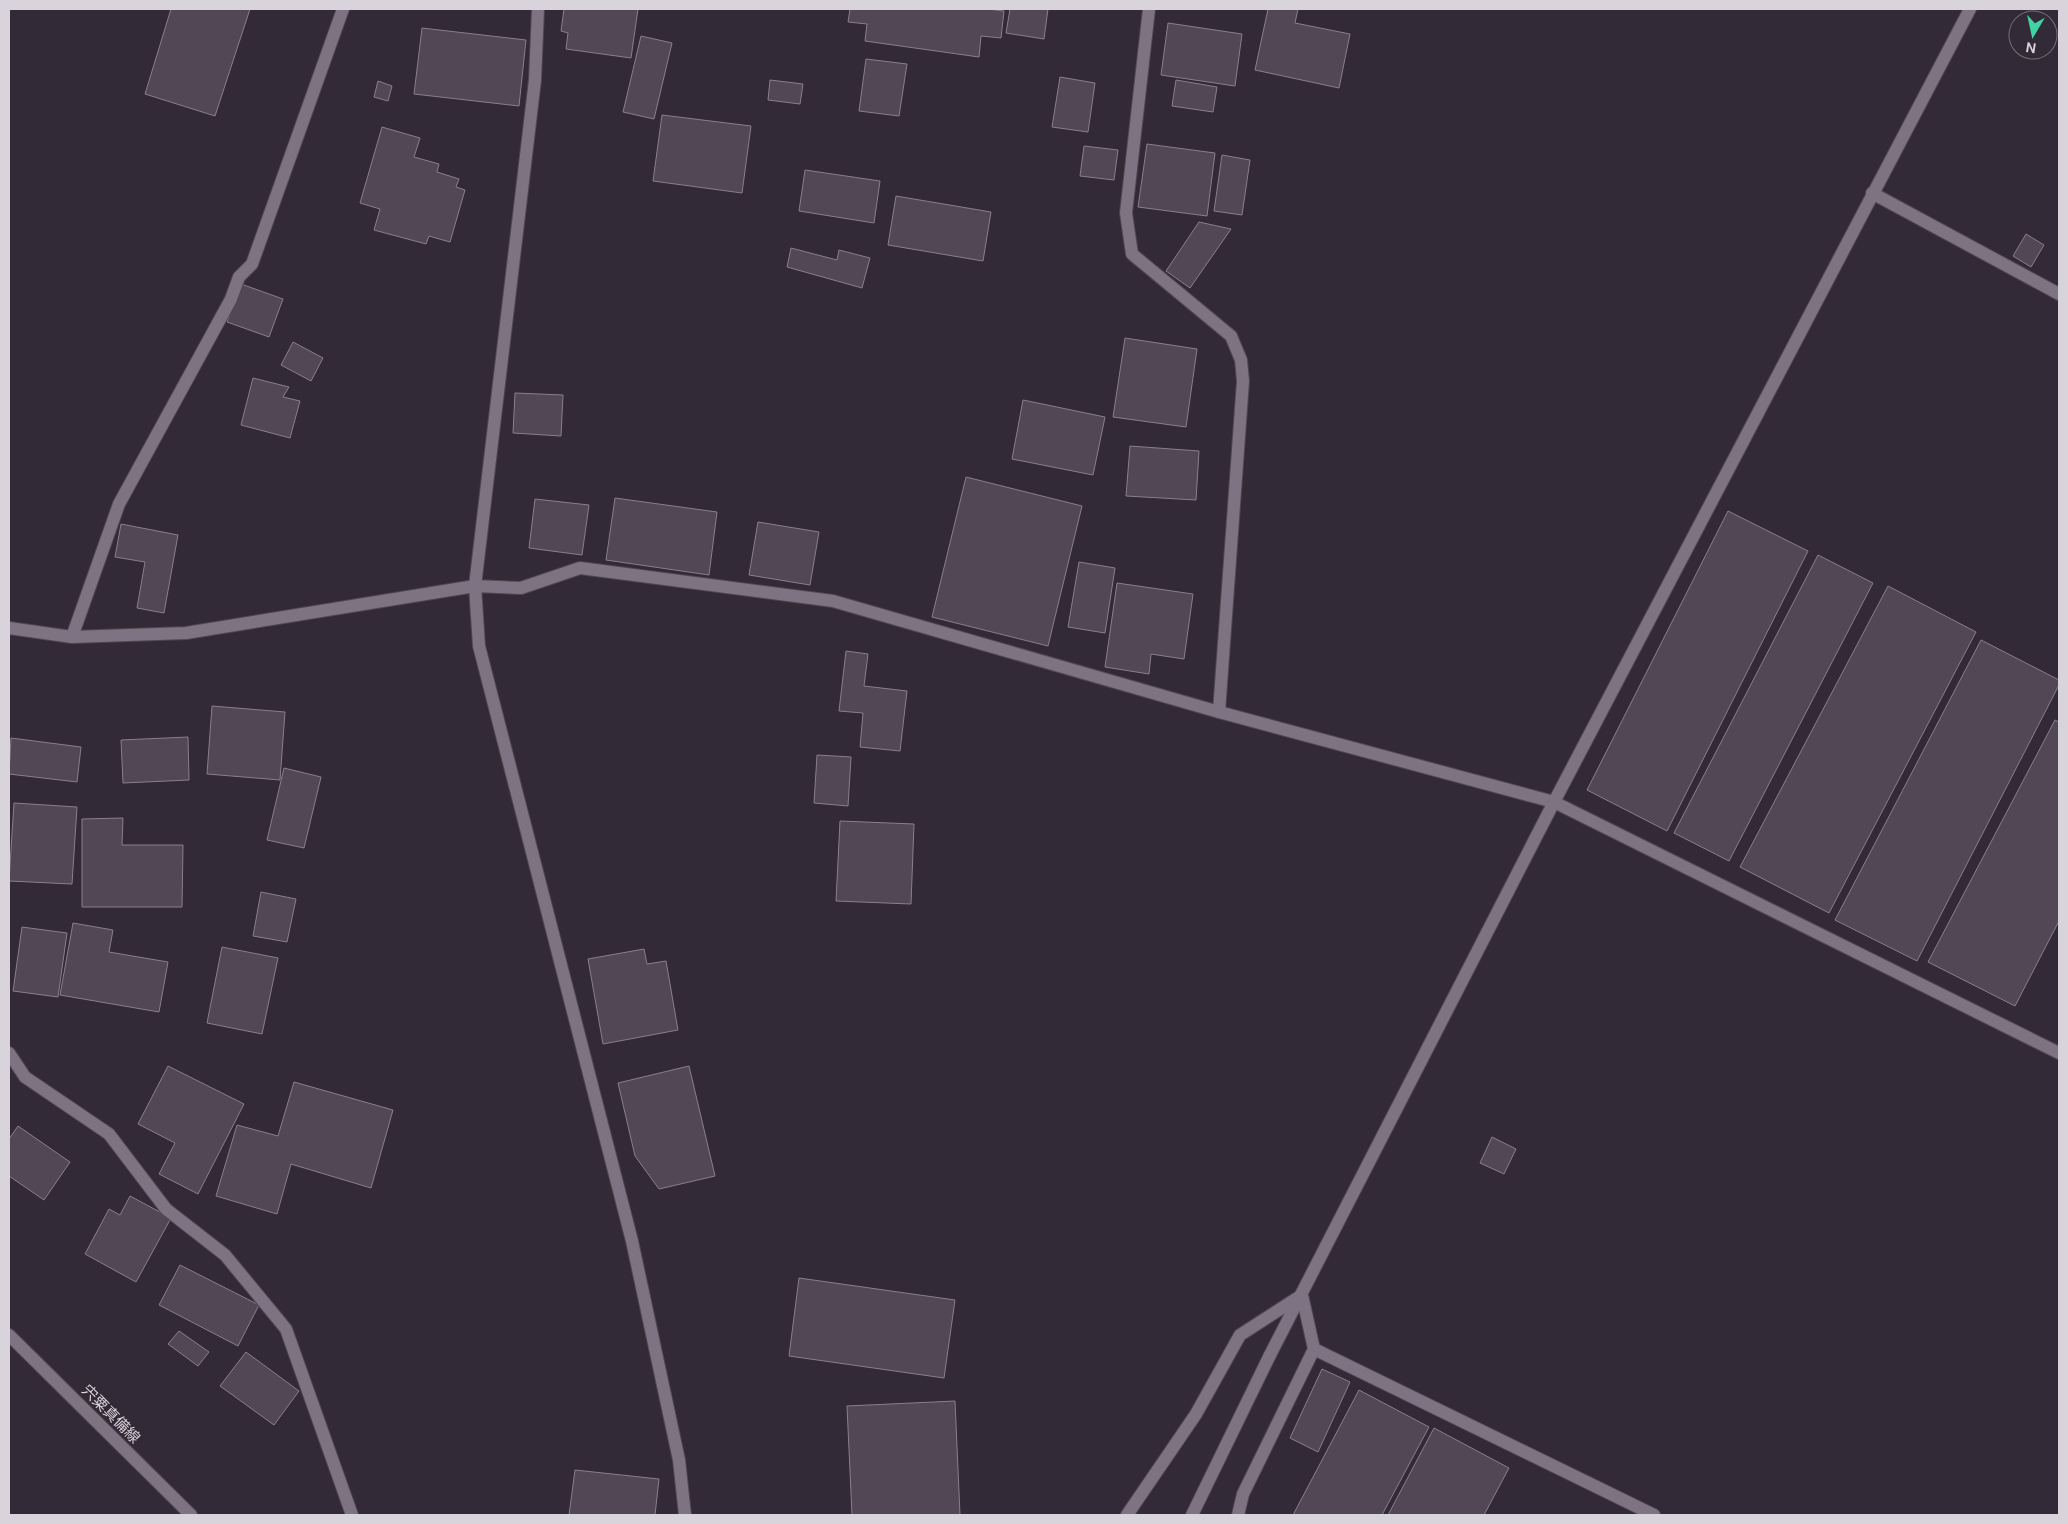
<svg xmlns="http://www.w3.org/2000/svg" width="2068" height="1524" viewBox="0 0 2068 1524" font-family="'DM Sans','Noto Sans JP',sans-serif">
<rect width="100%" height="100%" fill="#322a36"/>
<g fill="#524855" stroke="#897f8d">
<path d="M171,9H250L215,116L145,94Z"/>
<path d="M564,9H638L631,58L566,49L568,33L561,31Z"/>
<path d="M850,9H988L1004,11L1001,38L981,36L979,57L865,41L867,24L848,22Z"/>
<path d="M1010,9H1048L1044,39L1006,33Z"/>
<path d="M1268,9H1298L1295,23L1350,34L1339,88L1255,70Z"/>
<path d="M1168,23L1242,34L1235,86L1161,75Z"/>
<path d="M422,28L526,40L519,106L414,94Z"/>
<path d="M641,36L672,43L654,119L623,112Z"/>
<path d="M866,59L907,64L899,116L859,111Z"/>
<path d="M1060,77L1095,83L1088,132L1052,127Z"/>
<path d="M770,80L803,84L800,104L768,100Z"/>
<path d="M1176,80L1217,87L1213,112L1172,106Z"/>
<path d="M378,81L392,86L388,101L374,97Z"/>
<path d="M662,115L751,126L742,193L653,181Z"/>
<path d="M382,127L420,138L414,157L439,164L437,172L459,179L456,187L465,190L450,242L429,236L426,244L374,230L380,209L360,203Z"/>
<path d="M1147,144L1215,153L1207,216L1138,207Z"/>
<path d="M1084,146L1118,150L1114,180L1080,176Z"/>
<path d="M1222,155L1250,160L1242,215L1214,211Z"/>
<path d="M805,170L880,181L874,223L799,211Z"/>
<path d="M896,196L991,212L983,261L888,245Z"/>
<path d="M1199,222L1231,229L1190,288L1166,271Z"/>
<path d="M2026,234L2044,245L2031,267L2013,256Z"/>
<path d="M791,248L837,260L839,250L870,258L862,288L787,267Z"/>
<path d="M241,284L283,299L269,337L227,322Z"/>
<path d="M1125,338L1197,349L1186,427L1113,417Z"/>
<path d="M293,342L323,358L311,381L281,365Z"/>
<path d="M253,378L289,387L283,397L300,401L290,438L241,425Z"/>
<path d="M515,393L563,395L561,436L513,433Z"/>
<path d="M1023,400L1105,417L1093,475L1012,459Z"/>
<path d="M1130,446L1199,451L1196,500L1126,496Z"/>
<path d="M966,477L1082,506L1048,646L932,617Z"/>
<path d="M615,498L717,512L709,575L606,560Z"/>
<path d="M535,499L589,505L582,555L529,548Z"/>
<path d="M1728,511L1808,551L1667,831L1587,790Z"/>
<path d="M758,522L819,532L810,585L749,575Z"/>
<path d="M121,524L178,535L164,613L137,608L145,562L115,557Z"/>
<path d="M1818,555L1873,583L1729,861L1674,833Z"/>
<path d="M1079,562L1115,568L1105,633L1068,627Z"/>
<path d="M1117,583L1193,594L1184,659L1151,654L1149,674L1105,667Z"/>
<path d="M1888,586L1976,632L1829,913L1740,867Z"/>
<path d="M1981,640L2059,680V685L1917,961L1835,920Z"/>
<path d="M846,651L868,654L864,686L907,691L900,751L860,747L863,713L839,711Z"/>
<path d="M212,706L285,712L280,780L207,774Z"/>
<path d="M2055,720L2059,722V921L2015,1006L1928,962Z"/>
<path d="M188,737L189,780L123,783L121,740Z"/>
<path d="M11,738L81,747L77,782L9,774Z"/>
<path d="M817,755L851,757L848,806L814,803Z"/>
<path d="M284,768L321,777L304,848L267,840Z"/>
<path d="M14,803L77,807L72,884L9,881Z"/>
<path d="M123,818L122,845H183L182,907H82V819Z"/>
<path d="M840,821L914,824L911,904L836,901Z"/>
<path d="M261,892L296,899L287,942L253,936Z"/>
<path d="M73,923L113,930L109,952L168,962L159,1012L60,995Z"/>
<path d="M22,927L67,933L58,997L13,991Z"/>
<path d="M222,947L278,958L262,1034L207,1023Z"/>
<path d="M644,949L647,964L666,961L678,1030L603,1044L588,959Z"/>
<path d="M168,1066L244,1104L198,1194L159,1174L175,1143L138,1124Z"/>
<path d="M689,1066L715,1176L659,1189L635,1156L618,1083Z"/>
<path d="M294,1082L393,1110L371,1188L291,1164L277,1214L216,1196L237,1125L278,1136Z"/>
<path d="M18,1126L70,1162L44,1200L9,1176V1139Z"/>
<path d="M1492,1137L1516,1149L1504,1174L1480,1163Z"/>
<path d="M130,1196L171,1218L136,1282L85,1254L109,1209L120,1215Z"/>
<path d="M180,1265L259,1305L238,1346L159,1305Z"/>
<path d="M799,1278L955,1300L944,1378L789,1356Z"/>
<path d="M179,1331L209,1352L198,1366L168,1344Z"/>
<path d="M246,1352L299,1391L274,1425L220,1386Z"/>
<path d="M1322,1369L1350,1382L1318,1452L1290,1438Z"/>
<path d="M1359,1390L1429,1427L1382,1515H1293Z"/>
<path d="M955,1401L960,1515H852L847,1406Z"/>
<path d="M1434,1428L1509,1468L1484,1515H1388Z"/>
<path d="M575,1470L659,1479L655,1515H569Z"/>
</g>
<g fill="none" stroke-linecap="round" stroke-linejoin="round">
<defs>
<g id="minor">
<path d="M538,9L535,80L475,586L479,646L632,1241L679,1460L685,1515"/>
<path d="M1149,9L1126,213L1132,254L1231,336L1241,360L1243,381L1219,712"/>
<path d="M1872,193L2059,294"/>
<path d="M9,628L72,637L186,633L475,586L521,588L580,568L833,601L1219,712L1554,802L2059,1053"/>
<path d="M72,637L119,504L231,299L239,277L252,264L343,9"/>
<path d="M9,1053L25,1077L109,1134L166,1209L225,1255L286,1329L352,1515"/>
<path d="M1314,1349L1654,1515"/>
<path d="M1270,1355L1554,802L1970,9"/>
<path d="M1127,1515L1196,1414L1240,1335L1302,1295L1314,1349L1243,1494L1238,1515"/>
</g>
<path id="tertiary" d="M1192,1515L1270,1355"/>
<path id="secondary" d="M9,1335L191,1515"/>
</defs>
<use href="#minor" stroke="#4f4852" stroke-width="14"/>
<use href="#tertiary" stroke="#4f4852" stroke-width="14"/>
<use href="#secondary" stroke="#4f4852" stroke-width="14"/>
<use href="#minor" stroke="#7e7382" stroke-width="12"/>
<use href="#tertiary" stroke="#7e7382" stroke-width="12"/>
<use href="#secondary" stroke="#7e7382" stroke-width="12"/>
</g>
<g text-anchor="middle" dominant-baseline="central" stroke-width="4" stroke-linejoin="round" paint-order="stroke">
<g font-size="15" fill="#d9d3db" stroke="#322a36">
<text transform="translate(111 1414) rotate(45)">宍粟真備線</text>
</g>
</g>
<rect width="2068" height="1524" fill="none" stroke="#d9d3db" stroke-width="20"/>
<g transform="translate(2033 35) rotate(189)"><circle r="24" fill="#322a36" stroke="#756e78"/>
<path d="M0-4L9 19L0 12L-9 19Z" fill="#3fd4a2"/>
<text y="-8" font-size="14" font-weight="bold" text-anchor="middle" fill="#d9d3db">N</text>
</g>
</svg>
